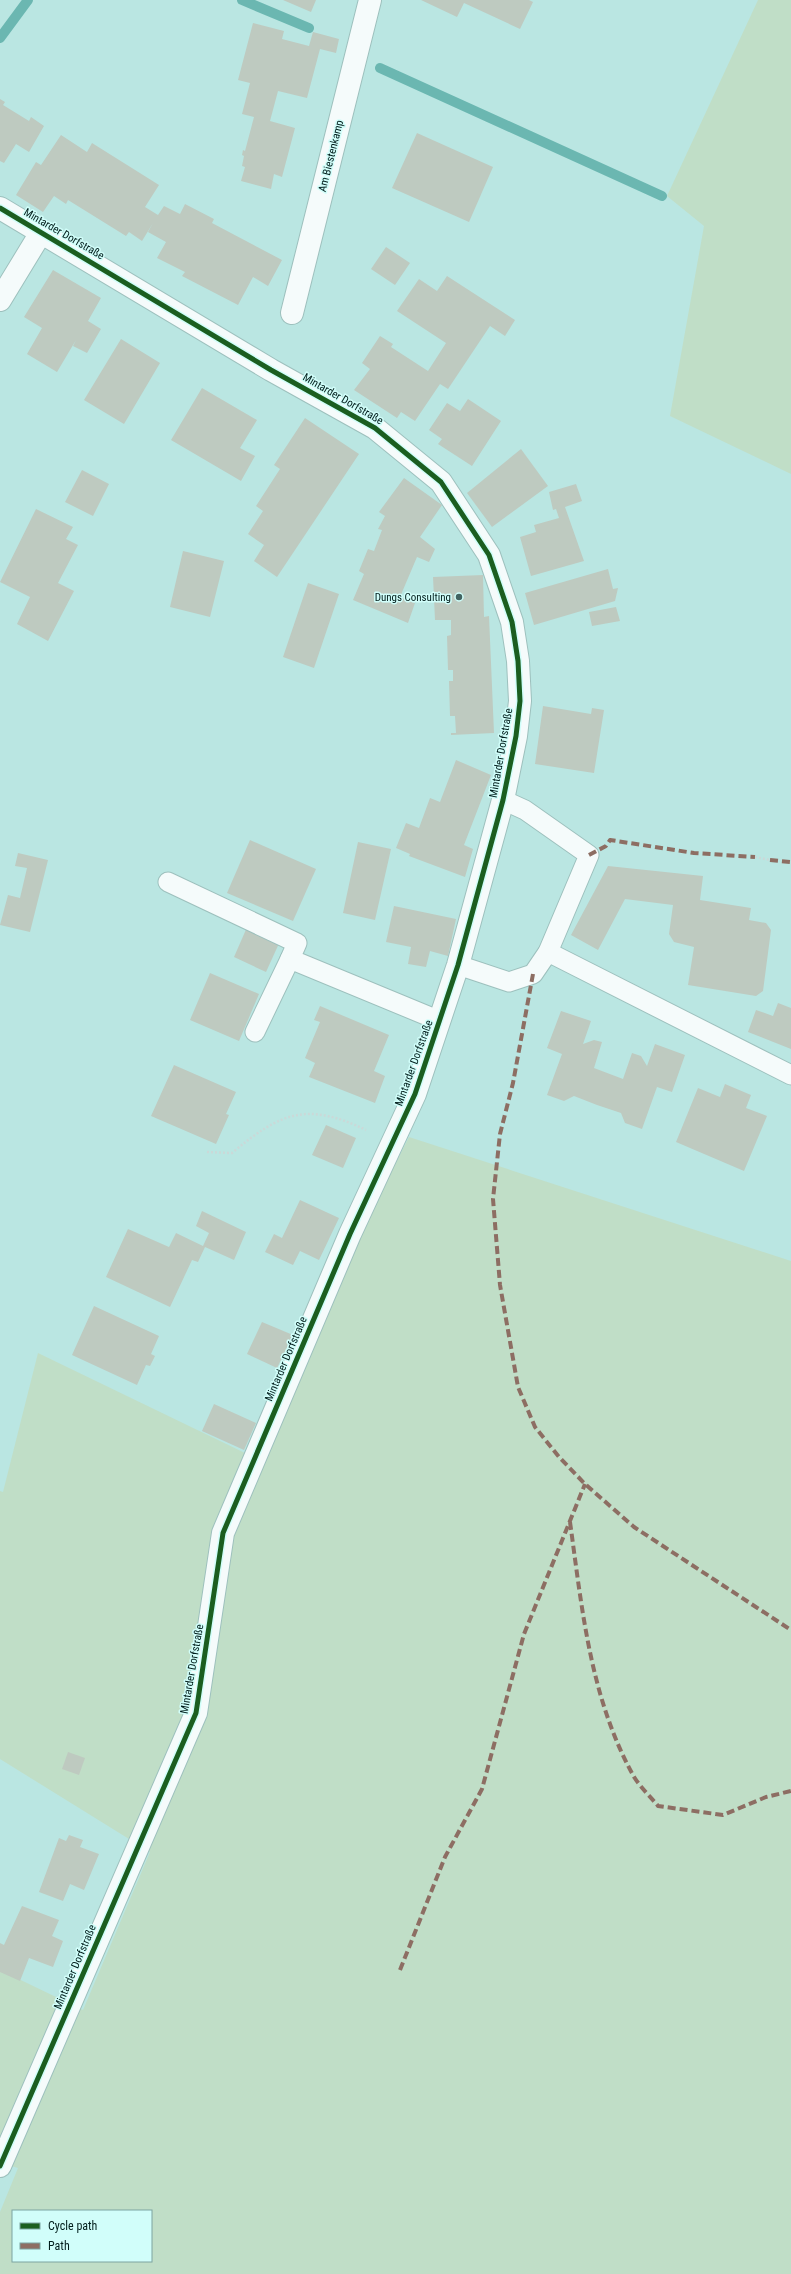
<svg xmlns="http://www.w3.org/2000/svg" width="791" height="2274" viewBox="0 0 791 2274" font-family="'Roboto Condensed',sans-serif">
<rect width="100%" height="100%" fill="#bae6e2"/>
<g fill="#c0dec7" fill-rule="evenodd">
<path d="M758,0H791V474L670,416L704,226L667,196Z"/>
<path d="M409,1137L791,1261V2274H0V2212L18,2168L0,2163V1970L83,2010L150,1852L0,1759V1491L3,1492L38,1353L247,1454L267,1459L350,1253ZM13,2211H151V2261H13Z"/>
</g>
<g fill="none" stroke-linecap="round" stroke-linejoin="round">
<g stroke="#6bb7b1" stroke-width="10">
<path d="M242,0L309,28"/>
<path d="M0,38L28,0"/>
<path d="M380,68L662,196"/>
</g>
</g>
<g fill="#becac0">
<path d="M283,0H316L311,12Z"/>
<path d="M421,0H529L533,2L520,29L464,3L457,17Z"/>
<path d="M253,23L284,31L282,39L309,46L313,32L339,39L336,53L320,49L307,98L278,91L270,121L295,128L282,177L274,174L271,189L241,181L245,167L242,166L244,156L242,155L243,150L245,151L254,117L242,114L250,83L238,80Z"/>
<path d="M0,99L5,102L3,105L29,121L31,117L44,126L29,152L16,144L4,163L0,161Z"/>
<path d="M417,133L493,167L469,222L392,188Z"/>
<path d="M61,135L87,152L92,143L159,185L145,207L158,215L164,206L180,214L185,204L214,219L212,223L282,260L268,286L253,277L238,305L182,276L185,272L157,258L166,242L148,232L153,223L142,241L129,232L126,236L68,200L66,204L54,196L43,212L16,195L36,162L41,165Z"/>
<path d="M386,247L410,263L395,285L371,269Z"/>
<path d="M53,270L101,298L88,321L101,329L87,353L73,346L76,340L57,372L27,354L42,328L24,317Z"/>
<path d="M447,276L515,320L505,336L490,326L448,389L440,384L415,421L401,412L397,418L354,390L370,369L362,363L380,336L393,344L391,347L428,371L446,343L397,311L419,279L437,291Z"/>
<path d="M121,339L160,363L124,424L84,400Z"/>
<path d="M202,388L257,420L240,448L255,456L241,481L171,440Z"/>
<path d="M468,399L501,421L472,466L438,444L442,439L429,430L447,403L460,411Z"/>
<path d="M305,418L359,454L277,577L254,561L264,545L248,534L263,511L256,506L280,469L274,465Z"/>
<path d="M521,449L548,486L492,527L467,493Z"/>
<path d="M82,470L109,484L93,516L65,502Z"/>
<path d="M404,478L442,505L420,537L435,549L429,562L417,557L400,597L415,603L408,623L353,600L364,574L359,571L368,549L374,551L382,530L378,529L385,516L379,512Z"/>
<path d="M576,484L582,501L565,507L584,561L531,576L520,537L536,532L534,525L559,518L556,509L553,510L549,492Z"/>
<path d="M36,509L73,527L66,539L78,545L58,583L74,591L48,641L17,624L30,597L0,582Z"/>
<path d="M183,551L224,561L210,617L170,607Z"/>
<path d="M608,569L613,589L618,588L615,601L534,625L525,593Z"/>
<path d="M483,575L484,617L489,616L494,733L451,735V733H456L455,716H450L449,681H453V670H448L447,636L451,635V620H435L433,577Z"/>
<path d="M308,583L339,594L314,668L283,657Z"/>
<path d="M616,607L620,621L592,626L589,612Z"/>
<path d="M543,706L591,714L592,708L604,710L594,773L535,764Z"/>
<path d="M456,760L491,775L464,845L473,849L465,877L409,856L410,854L396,848L406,823L419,828L430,798L440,802Z"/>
<path d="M250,840L316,869L293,921L227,893Z"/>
<path d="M358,842L391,849L375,920L343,913Z"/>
<path d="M18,853L48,860L30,932L0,925L8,895L20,898L27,868L15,866Z"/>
<path d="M608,866L703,876L700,900L751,908L749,920L766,923L771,930L763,991L756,996L688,985L694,947L674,942L669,934L673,905L625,899L598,950L571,935Z"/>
<path d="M394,906L456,919L448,956L430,951L426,967L408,964L411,947L386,942Z"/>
<path d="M248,925L281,939L266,972L234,957Z"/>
<path d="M210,973L259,994L239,1041L190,1020Z"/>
<path d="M778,1003L791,1008V1049L748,1032L756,1010L773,1016Z"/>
<path d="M320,1006L389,1035L374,1071L385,1076L375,1103L309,1077L315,1063L305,1058L320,1022L314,1020Z"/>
<path d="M561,1011L591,1021L583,1044L594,1040L602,1042L594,1068L623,1079L632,1053L641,1056L647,1066L655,1044L685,1055L672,1092L657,1087L642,1129L625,1123L621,1113L597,1105L574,1096L564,1101L547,1095L562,1054L547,1048Z"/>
<path d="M174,1065L236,1092L226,1114L229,1115L216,1144L151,1116Z"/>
<path d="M725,1084L751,1095L746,1108L767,1116L744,1171L676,1142L698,1088L720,1097Z"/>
<path d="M326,1125L356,1138L343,1168L312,1155Z"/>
<path d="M300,1200L339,1218L319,1260L300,1251L293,1265L265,1252L274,1234L282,1238Z"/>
<path d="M202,1211L246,1232L234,1260L205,1247L198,1262L192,1260L170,1307L106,1277L128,1229L169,1247L176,1233L203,1246L209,1233L196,1226Z"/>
<path d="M94,1306L159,1336L151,1354L155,1356L150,1366L146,1365L137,1385L72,1355Z"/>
<path d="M262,1322L293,1335L277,1368L247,1354Z"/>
<path d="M214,1404L256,1423L244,1450L202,1431Z"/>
<path d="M68,1752L85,1758L79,1775L62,1769Z"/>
<path d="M69,1835L83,1840L80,1847L99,1854L84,1890L70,1884L63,1901L39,1892L59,1838L66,1841Z"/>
<path d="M22,1906L59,1920L52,1936L63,1941L53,1967L29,1958L20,1981L0,1972V1943L4,1945Z"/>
</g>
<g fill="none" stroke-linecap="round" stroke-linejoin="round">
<defs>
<g id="service">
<path d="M168,882L297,943L290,959L440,1021"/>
<path d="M548,952L791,1075"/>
<path d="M458,965L509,982L533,974L548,952L589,855L525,810L503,800"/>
<path d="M255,1032L290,959"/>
</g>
<g id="minor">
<path d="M0,208L271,370L375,428L441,482L489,555L512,622L518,661L520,701L516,736L503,800L458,965L415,1094L350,1234L223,1533L196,1713L0,2166"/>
<path d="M0,300L42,231"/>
<path d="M292,313L370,0"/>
</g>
</defs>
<use href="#service" stroke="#9dc0bd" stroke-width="21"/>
<use href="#minor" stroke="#9dc0bd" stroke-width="24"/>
<g stroke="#cad9d8" stroke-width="2.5" stroke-dasharray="2 2" stroke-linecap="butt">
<path d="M755,857L770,860"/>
<path d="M207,1152L232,1153C280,1113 306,1101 366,1130"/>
</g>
<use href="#service" stroke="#f5fbfb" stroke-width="19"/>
<use href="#minor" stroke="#f5fbfb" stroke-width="22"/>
<g stroke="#8d6e63" stroke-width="4" stroke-dasharray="8 4" stroke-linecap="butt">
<path d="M589,855L606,846L610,840L694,853L755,857"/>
<path d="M770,860L791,862"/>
<path d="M533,974L513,1083L500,1134L493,1199L500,1285L518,1387L535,1427L559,1457L585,1484L634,1527L791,1630"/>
<path d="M570,1522C582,1608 590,1697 633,1775C639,1786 650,1796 658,1806L723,1815L766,1797L791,1791"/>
<path d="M400,1970L445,1857L482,1789L524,1634L585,1484"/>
</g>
<defs>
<path id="cycleway" d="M0,208L271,370L375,428L441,482L489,555L512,622L518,661L520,701L516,736L503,800L458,965L415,1094L350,1234L223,1533L196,1713L0,2166"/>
</defs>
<use href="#cycleway" stroke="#d1fefa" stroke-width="8"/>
<use href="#cycleway" stroke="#1b5e20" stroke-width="5"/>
</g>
<circle fill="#416361" stroke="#d1fefa" stroke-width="1.5" cx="459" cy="597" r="4"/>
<g text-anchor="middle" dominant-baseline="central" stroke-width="3" stroke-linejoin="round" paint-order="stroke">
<g font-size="11" fill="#001d1b" stroke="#d1fefa">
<text transform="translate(331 156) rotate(-76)">Am Biestenkamp</text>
<text transform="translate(64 234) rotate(30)">Mintarder Dorfstraße</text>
<text transform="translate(343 399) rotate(30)">Mintarder Dorfstraße</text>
<text transform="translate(501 753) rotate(-80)">Mintarder Dorfstraße</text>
<text transform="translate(414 1063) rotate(-70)">Mintarder Dorfstraße</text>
<text transform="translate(286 1359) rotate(-67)">Mintarder Dorfstraße</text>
<text transform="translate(192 1669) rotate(-80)">Mintarder Dorfstraße</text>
<text transform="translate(75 1967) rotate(-67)">Mintarder Dorfstraße</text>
</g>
<g font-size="11" fill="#001d1b" stroke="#d1fefa" text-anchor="end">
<text x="451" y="597">Dungs Consulting</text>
</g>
</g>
<rect x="12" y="2210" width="140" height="52" fill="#d1fefa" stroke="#7da4a1"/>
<rect x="20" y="2223" width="20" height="6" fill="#1b5e20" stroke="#7da4a1"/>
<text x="48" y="2230" font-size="12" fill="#001d1b">Cycle path</text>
<rect x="20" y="2243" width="20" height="6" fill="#8d6e63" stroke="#7da4a1"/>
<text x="48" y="2250" font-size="12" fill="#001d1b">Path</text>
</svg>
